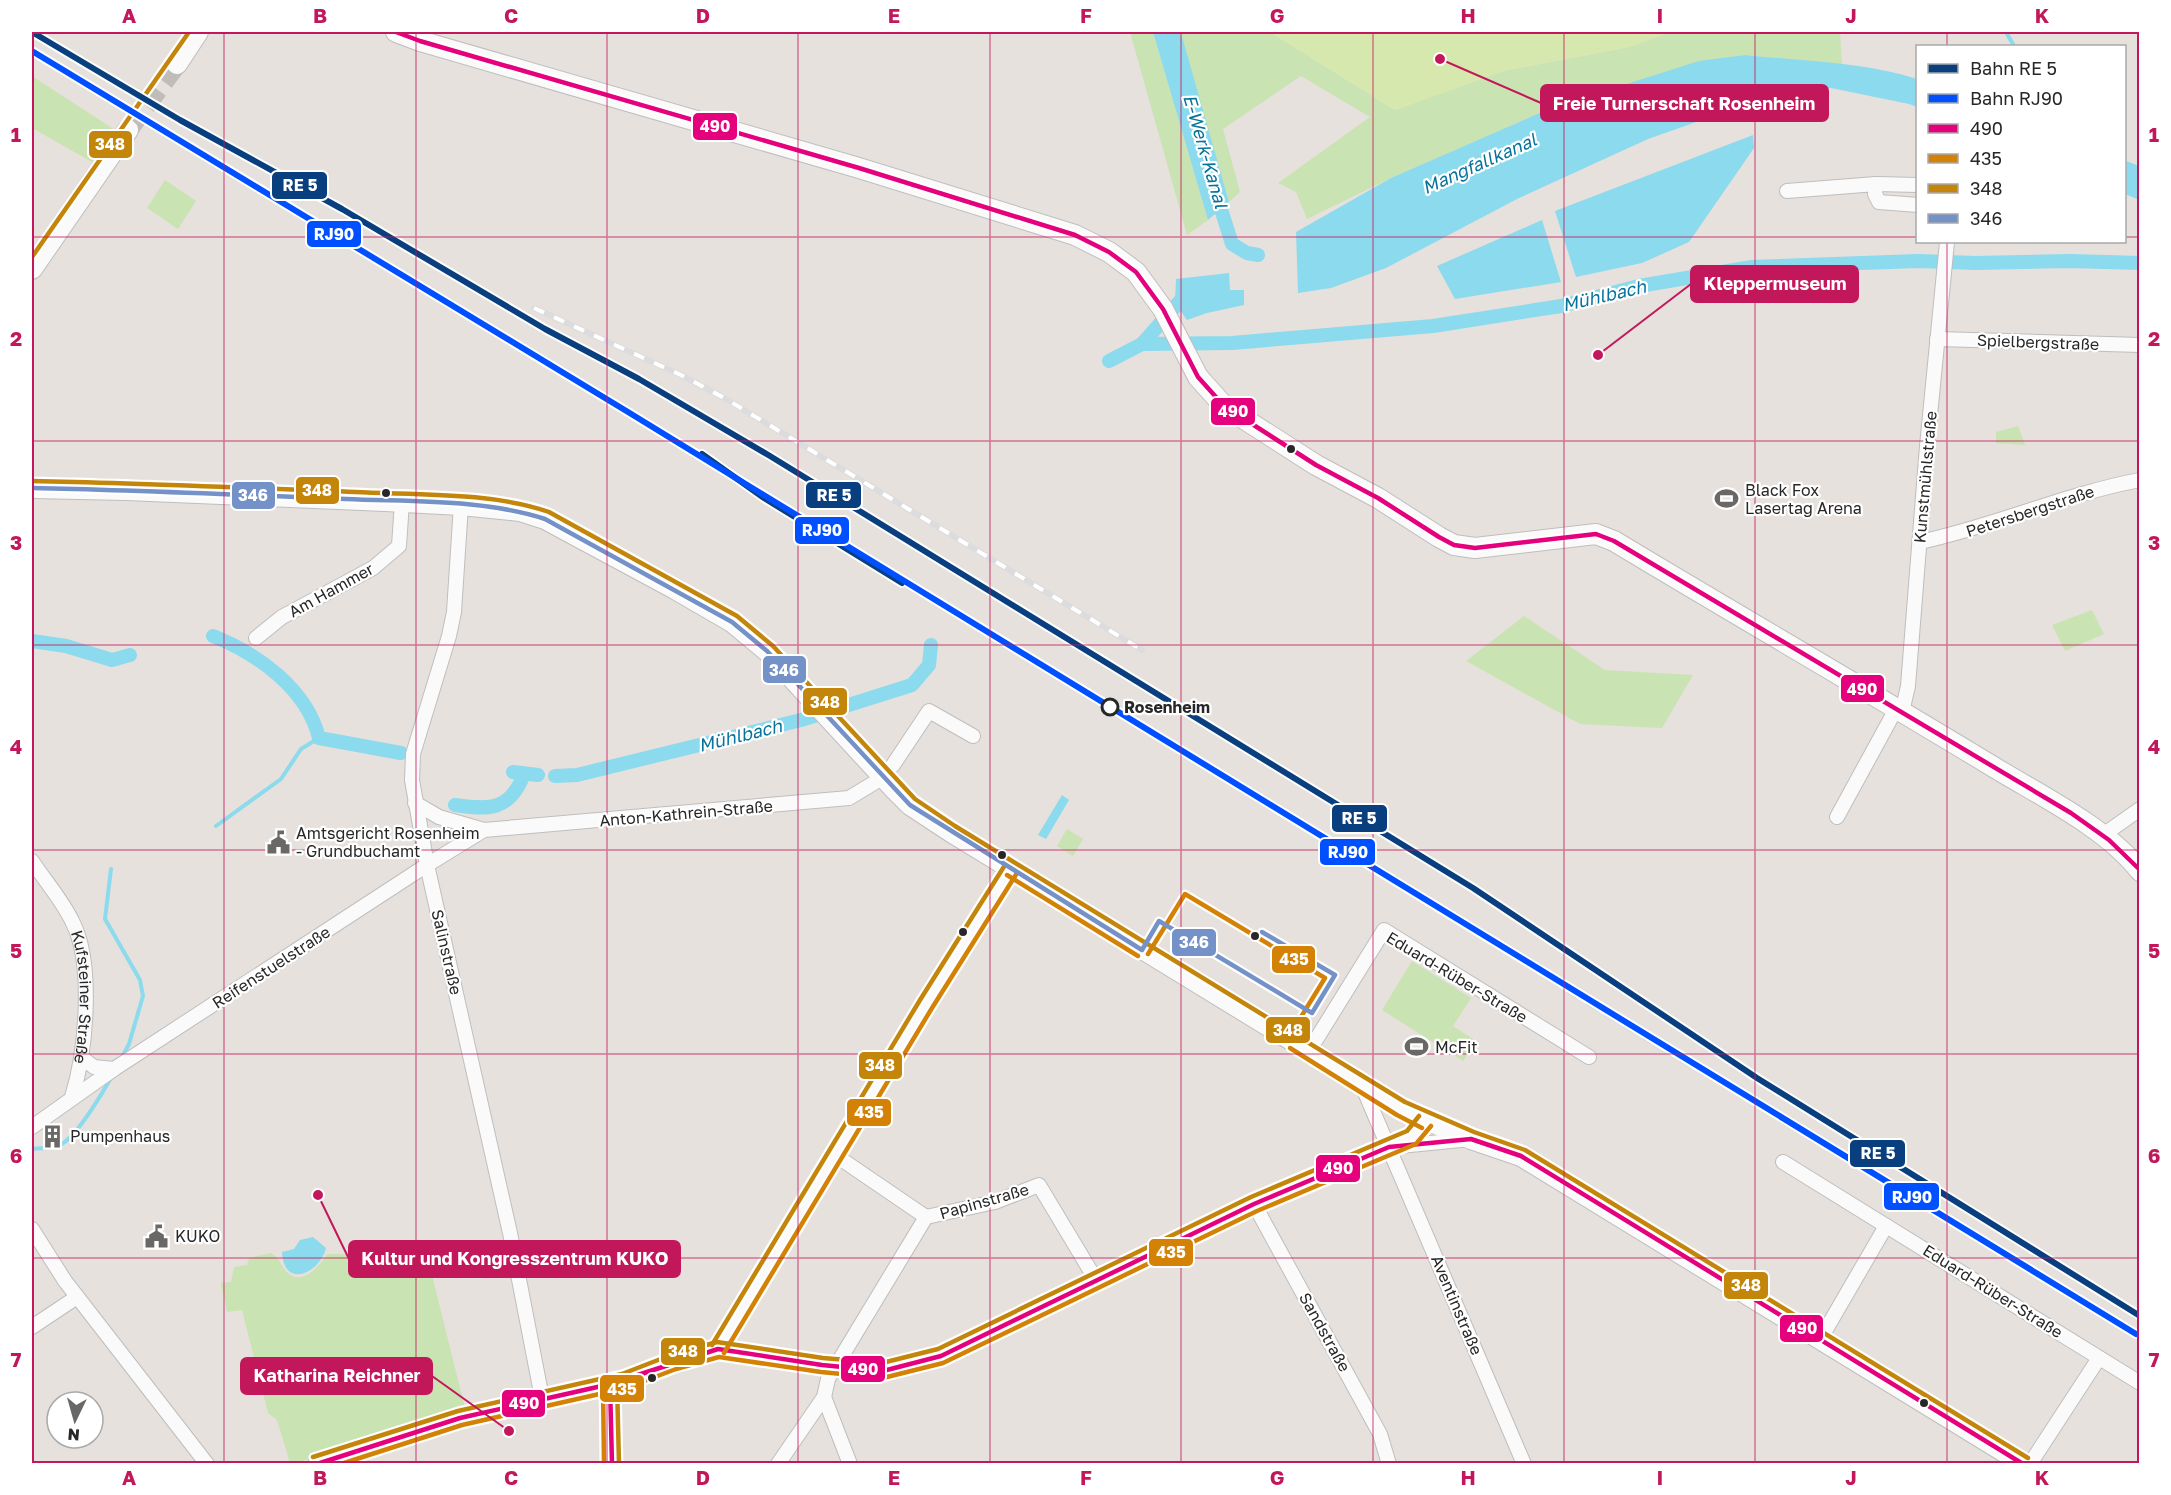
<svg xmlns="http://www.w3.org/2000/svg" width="2171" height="1495" viewBox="0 0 2171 1495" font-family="'Golos Text',sans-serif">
<rect width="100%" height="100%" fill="#e6e1dc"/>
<g fill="#cae3b2">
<path d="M1130,32H1153L1208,220L1187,235Z"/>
<path d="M1179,32H1270L1395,110L1503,71L1629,47L1670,32H1840L1842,65L1745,55L1699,62L1551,108L1391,178L1307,219L1296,192L1278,183L1370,117L1301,76L1223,129L1240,192L1229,202Z"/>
<path d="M32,76L115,130L92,162L32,128Z"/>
<path d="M165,180L196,201L178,229L147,208Z"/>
<path d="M2018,426L2025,445L1996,443V432Z"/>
<path d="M2092,610L2104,634L2065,651L2052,625Z"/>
<path d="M1524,616L1605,670L1693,675L1662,728L1580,724L1466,661Z"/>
<path d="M1067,829L1083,839L1073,856L1057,846Z"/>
<path d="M1412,961L1471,998L1453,1026L1476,1041L1463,1061L1382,1010Z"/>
<path d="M414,1248H417L428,1259L465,1408L296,1463H290L277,1420L268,1413L242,1310L227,1312L221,1283L231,1282L234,1267L247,1265L249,1258L271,1253C282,1260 281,1268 289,1274C304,1285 320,1265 327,1254H352L379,1266L414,1258Z"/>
</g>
<path fill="#d7e8af" d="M1270,32H1670L1629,47L1503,71L1395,110Z"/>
<g fill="#8bdaed">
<path d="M1153,32H1179L1183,40L1229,202L1208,220Z"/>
<path d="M1745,55C1801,61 1864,62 1917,79V107L1909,104L1831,88L1753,102L1648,139L1517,199L1386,268L1331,288L1298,293L1296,232L1391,178L1551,108L1699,61Z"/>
<path d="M1753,135L1754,148L1689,242L1642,263L1576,277L1555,211Z"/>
<path d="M2124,160L2139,166V200L2125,194Z"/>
<path d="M1542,220L1561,282L1455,299L1437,266Z"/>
<path d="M1229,273L1230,290H1244V305L1207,313L1187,320L1175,303L1176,279Z"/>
<path d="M1062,795L1069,800L1046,839L1038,835Z"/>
<path d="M313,1237L326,1248C320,1273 284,1290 282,1252L294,1249L300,1240Z"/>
</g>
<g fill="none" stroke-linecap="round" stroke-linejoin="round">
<g stroke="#8bdaed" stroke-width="4">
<path d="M2006,32L2014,46"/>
<path d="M216,826L281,779L301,749L319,738"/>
<path d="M111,869L105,919L140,980L143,996L129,1044L121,1059"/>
<path d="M32,1149C41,1147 51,1150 60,1145C76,1138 103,1092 112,1076"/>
</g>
<g stroke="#8bdaed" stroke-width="14">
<path d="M1216,193L1232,244L1247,253L1258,255"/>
<path d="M1142,344L1188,292"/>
<path d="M1109,361L1142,344L1232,343L1433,326L1561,306L1639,286L1752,267L1918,261L1976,263L2071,261L2140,263"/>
<path d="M213,636C258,654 307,689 319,738L401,753"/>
<path d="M32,641L66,646L112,660L130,655"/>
<path d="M513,772L538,775"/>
<path d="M555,776L577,775L801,720L912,685L929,665L931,645"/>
<path d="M455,805C489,810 510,811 524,774"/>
</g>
<path stroke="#c0bcb8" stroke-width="20" stroke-dasharray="20 10" stroke-linecap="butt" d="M128,130L177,64"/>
<defs>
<g id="street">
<path d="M1876,184L1918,185"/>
<path d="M1787,191L1876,184L1875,194L1879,202L1918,205"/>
<path d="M1937,339L2140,345"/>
<path d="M461,505L454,612L449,636L413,754L412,780L427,865L510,1233L542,1398"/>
<path d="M1920,542C1995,526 2065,494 2140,480"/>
<path d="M256,638L282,617L373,568L399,546L402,502"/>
<path d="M1902,712L1908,686L1927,446L1947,242"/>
<path d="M893,765L929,711L973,736"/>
<path d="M415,803L439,817L484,830"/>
<path d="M1837,817L1896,709"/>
<path d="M2103,835L2140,809"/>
<path id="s1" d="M32,861C45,881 63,901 73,923C94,965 86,1052 72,1097"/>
<path d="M1309,1051L1384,930L1589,1057"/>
<path d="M81,1057L94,1067L114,1069"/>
<path d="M1361,1083L1524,1464"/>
<path d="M32,1127L114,1069L427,865L484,830L849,798L882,778"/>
<path d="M1400,1146L1471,1139"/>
<path d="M835,1155L926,1217"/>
<path d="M1783,1162L2140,1383"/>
<path d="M1254,1204L1380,1434L1389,1464"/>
<path d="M32,1229L65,1281L207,1464"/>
<path d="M32,1327L77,1297"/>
<path d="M1821,1338L1886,1226"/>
<path d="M718,1349L926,1004L1011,869"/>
<path d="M610,1384L612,1464"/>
<path d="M824,1397L850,1464"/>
<path d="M315,1464L460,1418L542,1398L624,1381L674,1362L718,1349L822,1365L883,1371L941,1356L1254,1204L1412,1137L1425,1121"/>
<path d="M778,1464L824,1397L828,1379L926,1217L995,1202L1039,1185L1096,1280"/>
<path d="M2030,1464L2099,1358"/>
</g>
<g id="secondary">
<path d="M396,32L420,41L859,168L1075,235L1109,252L1136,272L1163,309L1198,377L1224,406L1316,465L1378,498L1439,537L1454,545L1475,548L1596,534L1614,541C1740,617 1867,690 1992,766C2039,795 2106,827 2140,871"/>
<path d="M177,64L198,32"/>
<path d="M32,269L128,130"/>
<path d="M32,488L126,490L385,501L461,505L520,511L545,519L675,589L732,622L767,651L895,790L910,805L951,832L1324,1060L1401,1109L1471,1139L1521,1156L2024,1464"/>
</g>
</defs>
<use href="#street" stroke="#bfbebe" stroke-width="16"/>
<use href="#secondary" stroke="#bfbebe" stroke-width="22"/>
<use href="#street" stroke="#fbfafa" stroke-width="14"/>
<use href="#secondary" stroke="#fbfafa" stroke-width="20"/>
<defs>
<g id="rail">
<path d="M534,308L683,376L726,399L1142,650"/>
<path d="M1559,985L1703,1073"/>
</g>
</defs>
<use href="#rail" stroke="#dcdcde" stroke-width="6"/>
<use href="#rail" stroke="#fff" stroke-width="4" stroke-dasharray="11" stroke-linecap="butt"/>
<defs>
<g id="bus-1">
<path d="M396,32L420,41L859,168L1075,235L1109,252L1136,272L1163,309L1198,377L1224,406L1316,465L1378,498L1439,537L1454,545L1475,548L1596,534L1614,541L2071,813L2109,840L2140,870"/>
<path d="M610,1384L718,1349L822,1365L883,1371L941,1356L1254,1204L1389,1147L1471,1139L1521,1156L2023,1464"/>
<path d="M610,1384L612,1464"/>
<path d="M317,1464L460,1418L624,1381L645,1373"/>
</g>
<g id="bus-2">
<path d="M1007,875L1138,956"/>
<path d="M1148,954L1185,894L1325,978L1288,1038"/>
<path d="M1290,1048L1397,1115L1422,1128"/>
<path d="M724,1353L932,1008L1017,873"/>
<path d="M603,1384L604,1464"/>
<path d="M341,1464L462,1425L626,1388L676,1369L719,1357L821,1372L883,1378L943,1363L1257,1211L1416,1144L1431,1126"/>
</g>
<g id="bus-3">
<path d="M32,257L189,32"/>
<path d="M32,481C140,483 247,488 355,492C416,495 492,492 549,512L737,616L773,646L915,799L955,826L1405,1102L1474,1132L1525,1150L2028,1458"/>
<path d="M712,1345L920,1000L1005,865"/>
<path d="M617,1384L619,1464"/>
<path d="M313,1457L458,1411L622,1374L671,1355L717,1342L823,1358L882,1363L938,1349L1251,1197L1407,1131L1419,1116"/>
</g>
<path id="bus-4" d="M32,488C137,490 241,495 346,499C410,502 484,499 545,519L732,622L767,651L910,805L1142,950L1159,921L1312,1013L1335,975L1262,932"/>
</defs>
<use href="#bus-1" stroke="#fff" stroke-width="9"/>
<use href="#bus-2" stroke="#fff" stroke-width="9"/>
<use href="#bus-3" stroke="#fff" stroke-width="9"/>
<use href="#bus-4" stroke="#fff" stroke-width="9"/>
<use href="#bus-1" stroke="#e5007d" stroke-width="4.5"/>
<use href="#bus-2" stroke="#d48206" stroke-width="4.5"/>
<use href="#bus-3" stroke="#c3860a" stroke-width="4.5"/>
<use href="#bus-4" stroke="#7491c8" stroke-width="4.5"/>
<defs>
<g id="rail-1">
<path d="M32,32L180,120L342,209L545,329L639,379L770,456L1473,888L1757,1078L2140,1316"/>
<path d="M702,454L764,498L902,583"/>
</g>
<path id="rail-2" d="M32,51L628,412L2136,1334"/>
</defs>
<use href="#rail-1" stroke="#fff" stroke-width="10"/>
<use href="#rail-2" stroke="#fff" stroke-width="10"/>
<use href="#rail-1" stroke="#093f7f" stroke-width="6"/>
<use href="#rail-2" stroke="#0050ff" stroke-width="6"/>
</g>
<path fill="none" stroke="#c2185b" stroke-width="1.5" stroke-opacity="0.55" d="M224,32V1464M416,32V1464M607,32V1464M798,32V1464M990,32V1464M1181,32V1464M1373,32V1464M1564,32V1464M1755,32V1464M1947,32V46M32,237H1918M2124,237H2140M1947,242V1464M32,441H2140M32,645H2140M32,850H2140M32,1054H2140M32,1258H2140"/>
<defs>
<symbol id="stadium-bare" viewBox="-9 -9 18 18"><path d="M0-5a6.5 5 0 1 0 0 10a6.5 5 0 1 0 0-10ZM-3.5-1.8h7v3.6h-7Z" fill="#6a6866" stroke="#fff" stroke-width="2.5" paint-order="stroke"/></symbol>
<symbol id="civic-bare" viewBox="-9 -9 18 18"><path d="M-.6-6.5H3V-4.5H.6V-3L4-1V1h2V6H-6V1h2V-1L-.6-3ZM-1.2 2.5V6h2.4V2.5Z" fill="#6a6866" stroke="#fff" stroke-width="2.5" paint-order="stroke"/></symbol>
<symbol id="building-bare" viewBox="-9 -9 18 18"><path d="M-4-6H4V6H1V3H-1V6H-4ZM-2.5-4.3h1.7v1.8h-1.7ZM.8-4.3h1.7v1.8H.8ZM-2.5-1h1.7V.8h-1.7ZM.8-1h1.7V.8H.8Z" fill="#6a6866" stroke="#fff" stroke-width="2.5" paint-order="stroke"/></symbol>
</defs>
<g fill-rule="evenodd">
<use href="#stadium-bare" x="1710" y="482" width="33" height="33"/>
<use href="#civic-bare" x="262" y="826" width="33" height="33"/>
<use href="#stadium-bare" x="1400" y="1030" width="33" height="33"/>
<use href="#building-bare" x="36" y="1120" width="33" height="33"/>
<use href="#civic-bare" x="140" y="1220" width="33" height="33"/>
</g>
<g fill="#272727" stroke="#fff" stroke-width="2">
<circle cx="1291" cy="449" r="5"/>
<circle cx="386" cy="493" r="5"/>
<circle cx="1002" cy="855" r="5"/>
<circle cx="963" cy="932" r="5"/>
<circle cx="1255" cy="936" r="5"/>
<circle cx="652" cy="1378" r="5"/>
<circle cx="1924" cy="1403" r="5"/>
</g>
<circle fill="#fff" stroke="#272727" stroke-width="3" cx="1110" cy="707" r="8"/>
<g text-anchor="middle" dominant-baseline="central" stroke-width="4.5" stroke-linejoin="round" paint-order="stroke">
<g font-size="16" fill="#272727" stroke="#fff">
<text transform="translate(2038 342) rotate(2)">Spielbergstraße</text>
<text transform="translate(1925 477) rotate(-85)">Kunstmühlstraße</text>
<text transform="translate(2030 511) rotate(-18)">Petersbergstraße</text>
<text transform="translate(331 590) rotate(-29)">Am Hammer</text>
<text transform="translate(686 813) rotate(-5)">Anton-Kathrein-Straße</text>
<text transform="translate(447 952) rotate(77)">Salinstraße</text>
<text transform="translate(271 967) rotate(-33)">Reifenstuelstraße</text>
<text transform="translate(1457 977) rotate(31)">Eduard-Rüber-Straße</text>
<text stroke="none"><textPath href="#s1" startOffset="150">Kufsteiner Straße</textPath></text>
<text transform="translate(984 1201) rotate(-16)">Papinstraße</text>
<text transform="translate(1993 1291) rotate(32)">Eduard-Rüber-Straße</text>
<text transform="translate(1457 1305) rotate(67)">Aventinstraße</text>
<text transform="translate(1325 1332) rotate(61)">Sandstraße</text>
</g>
<g font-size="16" fill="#272727" stroke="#fff" text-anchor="start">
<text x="1745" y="490">Black Fox<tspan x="1745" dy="18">Lasertag Arena</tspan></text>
<text x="296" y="833">Amtsgericht Rosenheim<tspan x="296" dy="18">- Grundbuchamt</tspan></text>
<text x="1435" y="1047">McFit</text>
<text x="70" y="1136">Pumpenhaus</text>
<text x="175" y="1236">KUKO</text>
</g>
<g font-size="16" font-weight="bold" fill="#272727" stroke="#fff" text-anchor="start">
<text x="1124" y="707">Rosenheim</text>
</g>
<g font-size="18" font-style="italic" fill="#07739c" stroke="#fff">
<text transform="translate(1206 151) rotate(74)">E-Werk-Kanal</text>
<text transform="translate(1479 163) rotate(-24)">Mangfallkanal</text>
<text transform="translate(1604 295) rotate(-13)">Mühlbach</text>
<text transform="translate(740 735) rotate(-14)">Mühlbach</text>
</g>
</g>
<path fill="none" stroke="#c2185b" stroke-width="2" d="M1440 59L1541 103M1598 355L1691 284M318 1195L349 1259M509 1431L432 1376"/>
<g fill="#c2185b" stroke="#fff" stroke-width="2">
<circle cx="1440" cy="59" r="6"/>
<circle cx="1598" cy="355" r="6"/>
<circle cx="318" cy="1195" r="6"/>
<circle cx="509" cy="1431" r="6"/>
</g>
<g fill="#c2185b" stroke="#c2185b" stroke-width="2">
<rect x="1541" y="85" width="287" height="36" rx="6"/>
<rect x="1691" y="266" width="167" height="36" rx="6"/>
<rect x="349" y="1241" width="331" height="36" rx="6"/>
<rect x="241" y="1358" width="191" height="36" rx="6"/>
</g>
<g font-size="18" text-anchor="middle" font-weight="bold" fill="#fff">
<text x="1684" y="110">Freie Turnerschaft Rosenheim</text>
<text x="1775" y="290">Kleppermuseum</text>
<text x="515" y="1265">Kultur und Kongresszentrum KUKO</text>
<text x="337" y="1382">Katharina Reichner</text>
</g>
<g stroke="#fff" stroke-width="2">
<rect x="692" y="112" width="46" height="29" rx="6" fill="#e5007d"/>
<rect x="88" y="130" width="45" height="29" rx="6" fill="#c3860a"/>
<rect x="271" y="171" width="57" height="29" rx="6" fill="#093f7f"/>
<rect x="306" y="220" width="56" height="28" rx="6" fill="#0050ff"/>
<rect x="1210" y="397" width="46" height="29" rx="6" fill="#e5007d"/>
<rect x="295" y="476" width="45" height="29" rx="6" fill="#c3860a"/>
<rect x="805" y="481" width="57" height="28" rx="6" fill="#093f7f"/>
<rect x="231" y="481" width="45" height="29" rx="6" fill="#7491c8"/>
<rect x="794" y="516" width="56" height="29" rx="6" fill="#0050ff"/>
<rect x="762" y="655" width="45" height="29" rx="6" fill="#7491c8"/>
<rect x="1840" y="674" width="45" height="29" rx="6" fill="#e5007d"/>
<rect x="802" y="687" width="46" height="29" rx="6" fill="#c3860a"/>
<rect x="1331" y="804" width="57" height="29" rx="6" fill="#093f7f"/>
<rect x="1319" y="838" width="57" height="28" rx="6" fill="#0050ff"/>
<rect x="1171" y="928" width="46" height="29" rx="6" fill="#7491c8"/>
<rect x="1271" y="945" width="45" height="29" rx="6" fill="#d48206"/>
<rect x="1265" y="1016" width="46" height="28" rx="6" fill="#c3860a"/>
<rect x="858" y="1051" width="45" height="29" rx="6" fill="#c3860a"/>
<rect x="846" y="1098" width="46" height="29" rx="6" fill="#d48206"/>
<rect x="1849" y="1139" width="57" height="29" rx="6" fill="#093f7f"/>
<rect x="1315" y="1154" width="46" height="29" rx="6" fill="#e5007d"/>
<rect x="1883" y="1182" width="57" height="29" rx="6" fill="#0050ff"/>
<rect x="1148" y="1238" width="46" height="29" rx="6" fill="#d48206"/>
<rect x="1723" y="1271" width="46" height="29" rx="6" fill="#c3860a"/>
<rect x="1779" y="1314" width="45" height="29" rx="6" fill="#e5007d"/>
<rect x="660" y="1337" width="46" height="29" rx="6" fill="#c3860a"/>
<rect x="840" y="1355" width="46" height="28" rx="6" fill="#e5007d"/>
<rect x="599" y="1374" width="46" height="29" rx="6" fill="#d48206"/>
<rect x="501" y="1389" width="45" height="29" rx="6" fill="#e5007d"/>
</g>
<g font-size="16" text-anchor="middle" font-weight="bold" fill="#fff">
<text x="715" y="132">490</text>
<text x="110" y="150">348</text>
<text x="300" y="191">RE 5</text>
<text x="334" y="240">RJ90</text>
<text x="1233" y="417">490</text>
<text x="317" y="496">348</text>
<text x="834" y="501">RE 5</text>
<text x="253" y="501">346</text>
<text x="822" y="536">RJ90</text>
<text x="784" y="676">346</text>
<text x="1862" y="695">490</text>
<text x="825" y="708">348</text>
<text x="1359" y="824">RE 5</text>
<text x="1348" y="858">RJ90</text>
<text x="1194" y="948">346</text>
<text x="1294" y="965">435</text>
<text x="1288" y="1036">348</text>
<text x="880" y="1071">348</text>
<text x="869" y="1118">435</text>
<text x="1878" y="1159">RE 5</text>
<text x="1338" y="1174">490</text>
<text x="1912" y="1203">RJ90</text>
<text x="1171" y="1258">435</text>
<text x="1746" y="1291">348</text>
<text x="1802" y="1334">490</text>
<text x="683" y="1357">348</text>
<text x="863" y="1375">490</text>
<text x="622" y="1395">435</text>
<text x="524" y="1409">490</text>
</g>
<rect width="2171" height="1495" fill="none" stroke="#ffffff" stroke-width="66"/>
<rect x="1916" y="45" width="210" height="198" fill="#ffffff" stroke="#a9a9a9" stroke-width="1.5"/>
<rect x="1928" y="64" width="30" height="9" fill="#093f7f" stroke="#a9a9a9" stroke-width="1.5"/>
<text x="1970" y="75" font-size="18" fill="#272727">Bahn RE 5</text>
<rect x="1928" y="94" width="30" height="9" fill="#0050ff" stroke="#a9a9a9" stroke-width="1.5"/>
<text x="1970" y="105" font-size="18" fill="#272727">Bahn RJ90</text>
<rect x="1928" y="124" width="30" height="9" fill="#e5007d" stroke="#a9a9a9" stroke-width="1.5"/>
<text x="1970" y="135" font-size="18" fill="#272727">490</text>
<rect x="1928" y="154" width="30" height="9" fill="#d48206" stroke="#a9a9a9" stroke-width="1.5"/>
<text x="1970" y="165" font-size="18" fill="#272727">435</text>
<rect x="1928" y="184" width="30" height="9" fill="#c3860a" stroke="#a9a9a9" stroke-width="1.5"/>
<text x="1970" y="195" font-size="18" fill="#272727">348</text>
<rect x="1928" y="214" width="30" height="9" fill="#7491c8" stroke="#a9a9a9" stroke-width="1.5"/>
<text x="1970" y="225" font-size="18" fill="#272727">346</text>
<g transform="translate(75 1420) rotate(185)"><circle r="28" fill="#ffffff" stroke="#a9a9a9" stroke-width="1.5"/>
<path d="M0-4.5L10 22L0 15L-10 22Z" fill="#6a6866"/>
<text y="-9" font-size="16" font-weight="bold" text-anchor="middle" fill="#272727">N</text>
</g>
<rect x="33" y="33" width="2105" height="1429" fill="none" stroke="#c2185b" stroke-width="2"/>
<g font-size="20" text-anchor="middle" font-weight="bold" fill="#c2185b">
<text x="129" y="23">A</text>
<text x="320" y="23">B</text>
<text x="511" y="23">C</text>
<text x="703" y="23">D</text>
<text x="894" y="23">E</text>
<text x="1086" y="23">F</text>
<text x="1277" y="23">G</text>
<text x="1468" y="23">H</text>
<text x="1660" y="23">I</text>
<text x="1851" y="23">J</text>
<text x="2042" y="23">K</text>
<text x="16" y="142">1</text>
<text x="2154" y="142">1</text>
<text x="16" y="346">2</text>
<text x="2154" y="346">2</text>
<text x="16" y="550">3</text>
<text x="2154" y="550">3</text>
<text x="16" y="754">4</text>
<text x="2154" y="754">4</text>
<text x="16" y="958">5</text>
<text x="2154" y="958">5</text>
<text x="16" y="1163">6</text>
<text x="2154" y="1163">6</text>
<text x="16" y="1367">7</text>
<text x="2154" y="1367">7</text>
<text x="129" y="1485">A</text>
<text x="320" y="1485">B</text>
<text x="511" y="1485">C</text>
<text x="703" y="1485">D</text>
<text x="894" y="1485">E</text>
<text x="1086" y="1485">F</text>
<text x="1277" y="1485">G</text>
<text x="1468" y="1485">H</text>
<text x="1660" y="1485">I</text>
<text x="1851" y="1485">J</text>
<text x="2042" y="1485">K</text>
</g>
</svg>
